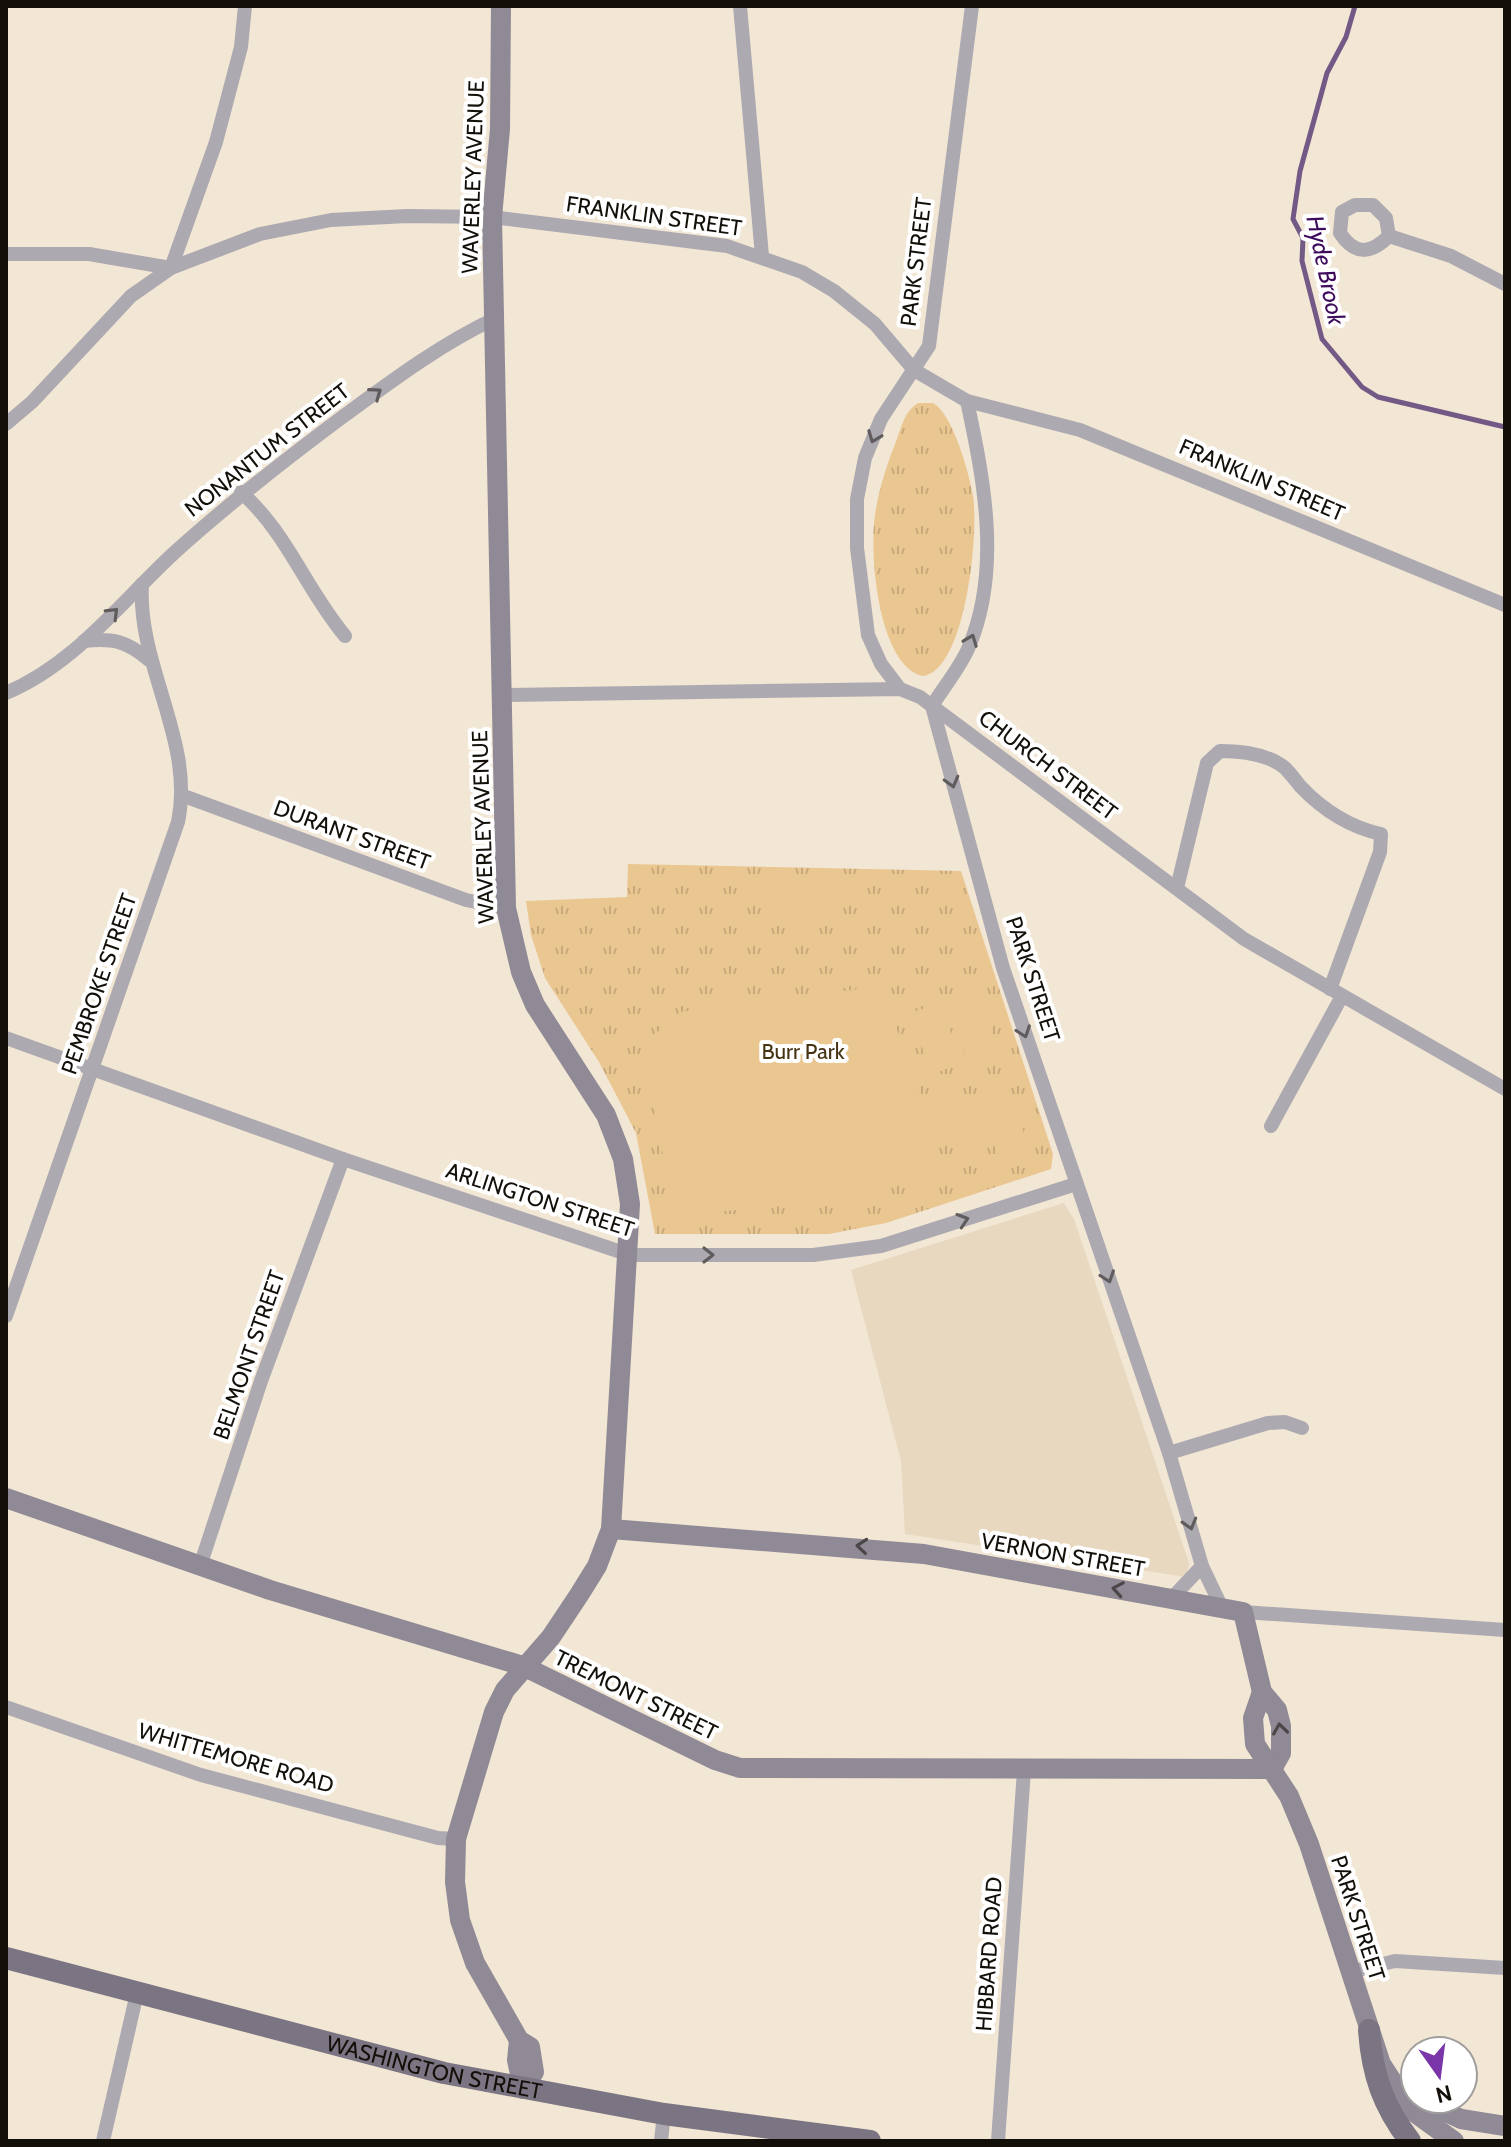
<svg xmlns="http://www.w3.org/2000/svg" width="1511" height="2147" viewBox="0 0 1511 2147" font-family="Cabin,sans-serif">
<defs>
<pattern id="park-tufts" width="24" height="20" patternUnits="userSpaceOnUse" patternTransform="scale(2)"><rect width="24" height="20" fill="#eac691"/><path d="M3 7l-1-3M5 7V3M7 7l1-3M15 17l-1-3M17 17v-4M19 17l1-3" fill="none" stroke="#c8a97c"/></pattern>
</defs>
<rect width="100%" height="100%" fill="#f2e6d4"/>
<path fill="#e9d8c0" d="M1064,1203L1074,1219L1189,1563L1186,1577L905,1534L901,1461L851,1270Z"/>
<g fill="url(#park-tufts)">
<path d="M918,403H933C953,414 969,473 973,496C979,532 966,670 923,676C878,666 869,553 875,515C879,488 887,464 897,439C902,425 905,411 918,403Z"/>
<path d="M628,864L961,871L1053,1154L1051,1169L886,1223L829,1234H655L636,1133L599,1062L545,978L531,935L526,901L627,897Z"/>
</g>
<g fill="#eac691">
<path d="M768,881L834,883V919L768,917Z"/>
<path d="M882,986L947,1174L833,1202L675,1215L641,1046L680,1012Z"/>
<path d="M978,991L999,1052L968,1062L947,1001Z"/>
<path d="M941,1003L961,1064L931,1074L910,1013Z"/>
<path d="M1007,1084L1028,1145L997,1154L976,1094Z"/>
<path d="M969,1096L990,1157L959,1166L938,1106Z"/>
</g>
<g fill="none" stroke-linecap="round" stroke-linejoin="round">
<path stroke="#735985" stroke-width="5" d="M1355,6L1346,37L1327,73L1300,171L1293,219L1303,238L1302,261L1322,339L1362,387L1378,397L1505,427"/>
<g stroke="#ada9b1" stroke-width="14">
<path d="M740,6L762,256"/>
<path d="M1355,205H1373L1386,218L1389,236C1371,254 1355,256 1340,233L1342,212Z"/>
<path d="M1389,236L1451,256L1505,284"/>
<path d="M6,254H89L171,268L260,234L331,220L407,216L492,217L727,246L802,272L834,291L875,324L914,370L967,401L1080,430L1505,605"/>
<path d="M967,401C984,480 1002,571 968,649C959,669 943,688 932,706L1003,968L1169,1453L1202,1566L1222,1608"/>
<path d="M6,424L32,402L131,296L171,268L216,142L241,47L245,6"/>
<path d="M241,492C288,534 305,588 345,636"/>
<path d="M84,641C113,638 127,641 149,660"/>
<path d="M900,689L881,664L868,635L857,548V499L865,458L881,419L929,346L972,6"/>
<path d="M6,693C74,665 121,602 174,553C229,503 286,459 345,415C393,380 441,344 494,319"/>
<path d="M503,695L900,689L920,697L1244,939L1505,1089"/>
<path d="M184,796L466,900L506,908"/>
<path d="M1177,888L1207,763L1220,751C1241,751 1268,754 1285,768C1291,774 1296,781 1301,787C1324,811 1349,827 1381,834L1380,852L1330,989"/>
<path d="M6,1038L343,1159L630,1255H813L881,1246L1076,1184"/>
<path d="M1271,1126L1342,996"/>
<path d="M6,1316L178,822C195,741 137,666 142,584"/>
<path d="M1169,1453L1268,1423L1285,1422L1302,1428"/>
<path d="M200,1566L261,1381L343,1159"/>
<path d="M1171,1599L1202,1566"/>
<path d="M1243,1612L1505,1630"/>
<path d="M6,1707L201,1775L438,1838L456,1839"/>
<path d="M1350,1972L1395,1961L1505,1968"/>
<path d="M103,2141L137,1993"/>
<path d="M661,2141L664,2114"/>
<path d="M998,2141L1024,1770"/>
</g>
<g stroke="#908a96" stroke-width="20">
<path d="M501,6L500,129L492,217L506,908L521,972L535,1005L606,1115L623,1159L630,1204L611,1529L597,1566L579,1595L551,1637L505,1690L494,1712L456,1839L455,1882L460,1920L475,1963L519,2040L517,2060L523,2089L534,2072L530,2047L519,2040"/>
<path d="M6,1498L270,1590L523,1666L715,1760L740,1768L1272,1769"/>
<path d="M611,1529L924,1554L1243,1612L1262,1692L1277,1710L1281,1726V1753L1272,1769"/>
<path d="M1262,1692L1253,1718L1255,1744L1289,1796L1309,1844L1381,2064L1411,2110L1454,2141"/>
<path d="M1401,2091L1461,2119L1505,2126"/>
</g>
<g stroke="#7b7483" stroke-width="22">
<path id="s1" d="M6,1958L444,2073L664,2114L870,2141"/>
<path d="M1369,2030C1372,2074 1383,2106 1410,2141"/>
</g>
</g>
<defs><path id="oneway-chevron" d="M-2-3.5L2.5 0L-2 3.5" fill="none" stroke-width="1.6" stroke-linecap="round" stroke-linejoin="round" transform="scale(2)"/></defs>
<g stroke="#605c5d">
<use href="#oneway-chevron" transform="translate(376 393) rotate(-36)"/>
<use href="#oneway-chevron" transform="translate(874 437) rotate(111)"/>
<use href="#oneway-chevron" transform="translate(113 613) rotate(-45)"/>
<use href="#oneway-chevron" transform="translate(971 640) rotate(-69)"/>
<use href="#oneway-chevron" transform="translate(952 782) rotate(75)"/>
<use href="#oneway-chevron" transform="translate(1024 1032) rotate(71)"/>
<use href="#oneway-chevron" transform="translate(963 1220) rotate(-18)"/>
<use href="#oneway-chevron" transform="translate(708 1255)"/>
<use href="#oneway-chevron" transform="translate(1108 1277) rotate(71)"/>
<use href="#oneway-chevron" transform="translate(1190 1524) rotate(74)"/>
</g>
<g stroke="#4b4648">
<use href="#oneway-chevron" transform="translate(862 1546) rotate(-175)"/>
<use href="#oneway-chevron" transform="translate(1118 1589) rotate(-170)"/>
<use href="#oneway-chevron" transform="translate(1280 1729) rotate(-98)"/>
</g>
<g text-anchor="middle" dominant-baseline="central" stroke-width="8" stroke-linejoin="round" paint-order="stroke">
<g font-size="22" fill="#130f09" stroke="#fff">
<text transform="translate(473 177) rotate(-88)">WAVERLEY AVENUE</text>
<text transform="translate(654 216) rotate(8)">FRANKLIN STREET</text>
<text transform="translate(916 262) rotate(-83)">PARK STREET</text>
<text transform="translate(267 450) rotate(-38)">NONANTUM STREET</text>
<text transform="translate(1262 480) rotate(23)">FRANKLIN STREET</text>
<text transform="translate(1048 765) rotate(37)">CHURCH STREET</text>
<text transform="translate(483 827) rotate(-92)">WAVERLEY AVENUE</text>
<text transform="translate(352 835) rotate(20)">DURANT STREET</text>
<text transform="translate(1033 979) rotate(72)">PARK STREET</text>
<text transform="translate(99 984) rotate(-71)">PEMBROKE STREET</text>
<text transform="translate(540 1200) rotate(18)">ARLINGTON STREET</text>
<text transform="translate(249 1355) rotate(-71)">BELMONT STREET</text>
<text transform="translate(1063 1555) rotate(10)">VERNON STREET</text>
<text transform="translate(636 1695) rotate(26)">TREMONT STREET</text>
<text transform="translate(236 1758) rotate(16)">WHITTEMORE ROAD</text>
<text transform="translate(1358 1918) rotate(72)">PARK STREET</text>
<text transform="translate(989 1954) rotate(-86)">HIBBARD ROAD</text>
<text stroke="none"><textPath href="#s1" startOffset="442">WASHINGTON STREET</textPath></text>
</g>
<g font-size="22" fill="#463314" stroke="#fff">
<text x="803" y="1051">Burr Park</text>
</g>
<g font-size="24" font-style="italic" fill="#3e0b5c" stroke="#fff">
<text transform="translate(1326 270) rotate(78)">Hyde Brook</text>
</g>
</g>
<rect width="1511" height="2147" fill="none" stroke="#130f09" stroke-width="16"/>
<g transform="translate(1439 2075) rotate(166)"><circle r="38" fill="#ffffff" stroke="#a19f9d" stroke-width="2"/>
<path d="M0-6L14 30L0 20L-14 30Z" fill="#7a36a9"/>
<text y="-12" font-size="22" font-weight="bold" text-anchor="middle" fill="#130f09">N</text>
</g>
</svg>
